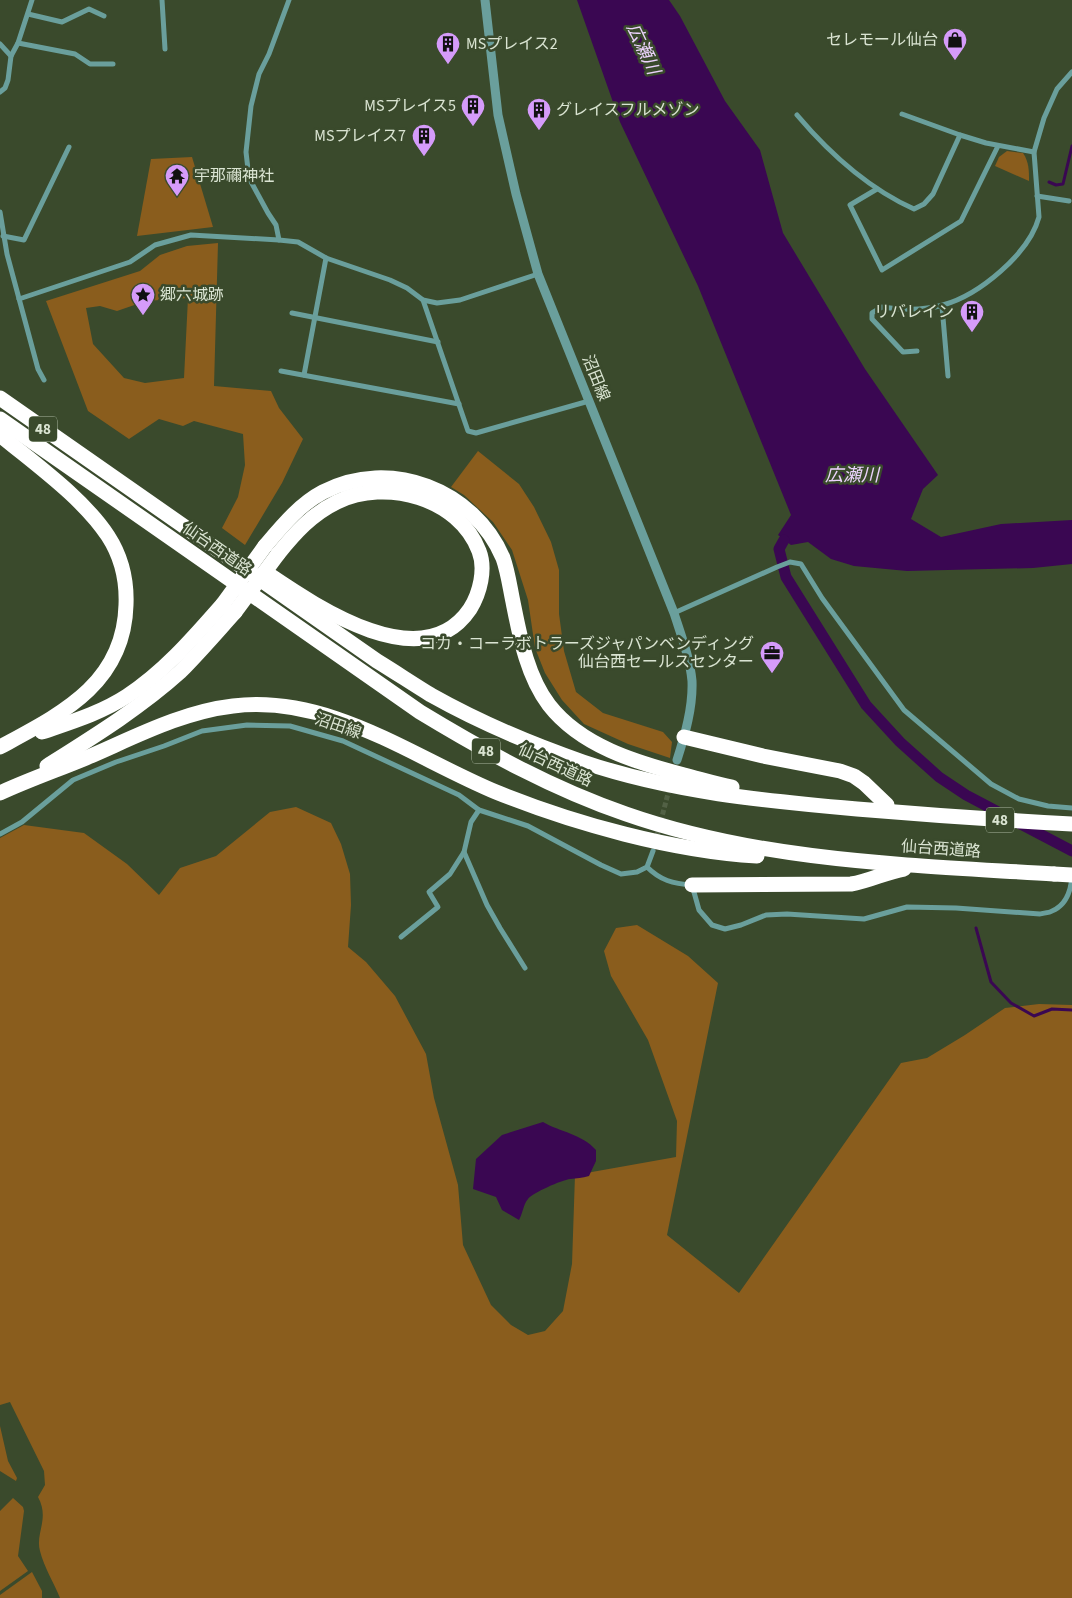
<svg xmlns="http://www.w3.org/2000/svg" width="1072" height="1598" viewBox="0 0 1072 1598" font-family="'Source Sans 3','Noto Sans JP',sans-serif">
<rect width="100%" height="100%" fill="#3a4a2c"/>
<g fill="#8a5d1d" fill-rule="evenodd">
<path d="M1007,151L1023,153C1029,162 1029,170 1029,181L995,166L999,157Z"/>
<path d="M192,157L213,227L137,236L151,159Z"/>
<path d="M218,243L214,386L271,391L279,408L303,439L282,483L245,545L222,528L238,497L245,465L243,434L194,421L183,426L159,419L129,439L88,411L46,301L140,271L160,255L187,246ZM188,298L184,378L145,383L124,378L93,344L86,308L100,306L117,311L146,301Z"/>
<path d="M478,451L519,484L534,507L551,542L559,570V614L564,651L576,692L603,713L663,732L672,742L670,758L628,744L584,724L562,700L545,673L535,648L528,600L512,550L493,522L464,495L451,487Z"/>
<path d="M296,807L331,823L341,844L350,874L351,905L348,947L366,962L395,996L426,1054L434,1098L458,1185L463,1245L491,1305L511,1325L528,1335L545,1331L563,1311L572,1264L575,1175L676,1157L677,1121L648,1040L611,976L604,951L616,928L637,925L688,956L718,983L667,1235L739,1293L901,1063L927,1058L965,1035L1005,1008L1039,1004L1072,1005V1598H60C54,1583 44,1567 40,1551C35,1533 50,1519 38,1497L45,1485L44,1471L10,1402L0,1405V838L24,825L84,833L127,864L159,895L180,868L216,856L270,812Z"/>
<path d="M0,1426L8,1461L17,1478L16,1481L0,1471Z"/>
<path d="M13,1498L23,1507L24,1511L18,1556L28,1571L0,1591V1511Z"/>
<path d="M32,1572L42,1591V1598H0V1595Z"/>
</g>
<g fill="#3a0752">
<path d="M577,0H669L680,16L725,101L760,150L783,233L865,369L938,475L923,489L911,519L941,537L1001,524L1072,520V564L1033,568L907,571L854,566L831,559L808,542L791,545L778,535L791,515L698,286L620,122Z"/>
<path d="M543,1122C560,1132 582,1134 596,1150V1161L589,1176C582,1178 577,1178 570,1179C562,1180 532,1193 528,1199C523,1205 523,1213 519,1220L502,1210L496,1197L473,1189L476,1159L502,1135Z"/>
</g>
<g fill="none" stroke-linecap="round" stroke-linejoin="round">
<g stroke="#3a0752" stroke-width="3">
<path d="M1049,182L1056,185L1063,184L1072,146"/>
<path d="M976,928L991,982L1011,1003L1034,1016L1052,1009L1072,1010"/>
</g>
<path stroke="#3a0752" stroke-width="11" d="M784,540L779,549L786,577L866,705L900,742L939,777L966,795L1072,851"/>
<path stroke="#526145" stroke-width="5" stroke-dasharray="5 2.5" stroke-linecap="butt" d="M653,851L670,786"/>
<g stroke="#6a9f9c" stroke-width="5">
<path d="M162,0L165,49"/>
<path d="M289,0L269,54L259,74L251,106L246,152L249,178L268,213L276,225L279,240L298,242L326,258L390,280L407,288L423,300L437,303L460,300L538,274"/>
<path d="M28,14L62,22L89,9L104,16"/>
<path d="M18,43L75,54L90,64H113"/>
<path d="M0,44L11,56"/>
<path d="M0,92L5,88L8,80L11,56L18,43L32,0"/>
<path d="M902,114L960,135"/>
<path d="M797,115C830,154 867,188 914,209L924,204L933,194L960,135L986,143L1034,152"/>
<path d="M877,189L850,205L882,270L961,221L998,146"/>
<path d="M1037,196L1069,201"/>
<path d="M0,212L7,254L38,369L44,380"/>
<path d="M3,236L24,240L69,147"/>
<path d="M19,299L130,262L155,245L191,235L279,240"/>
<path d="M423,300L468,431L476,433L589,401"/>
<path d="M942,306L948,376"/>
<path d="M292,313L438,342"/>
<path d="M917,351L903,352L872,319V313L882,307C902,310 922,311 943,305C979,295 1029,254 1039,217L1034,152L1044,118L1057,89L1072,72"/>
<path d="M281,371L459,404"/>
<path d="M304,375L326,258"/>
<path d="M674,613L777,567L790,562L801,564L822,598L904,710L991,784L1019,799L1048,806L1072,808"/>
<path d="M479,810L471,822L464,852L487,905L500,928L525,968"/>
<path d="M0,834L22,822L73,780L116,762L164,746L202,731L247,725L290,726L343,741L459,795L479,810L528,826L601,865L621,874L637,872L647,867L653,851"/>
<path d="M647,867C660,880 673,884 692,885L699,910L712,925L725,929L741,925L766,915L787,914L864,919L907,907L956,908L1040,914C1043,913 1049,913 1052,911C1067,905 1071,890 1072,876"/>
<path d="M401,937L438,907L429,892L450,874L464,852"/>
</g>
<path stroke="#6a9f9c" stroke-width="9" d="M485,0L498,115L516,194L538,274L674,613C681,635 690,658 692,681C693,707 685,735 677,760"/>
<g stroke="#fff" stroke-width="15">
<path d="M0,398L377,661C395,672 413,684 431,695C479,722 531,744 583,762C671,792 765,801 857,809C929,815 1000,820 1072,824"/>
<path d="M0,419L420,712C486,752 553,789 626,814C763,862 911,865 1054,874"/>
<path d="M0,435C35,464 83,498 108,536C121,556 127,581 126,605C124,684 61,714 0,747"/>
<path d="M265,546C282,526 300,504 323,492C390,457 474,490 503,558C508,572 510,588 513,602C520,637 527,676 549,705C581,746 635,762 684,775C700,779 716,784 732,787"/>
<path d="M265,572C314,605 422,680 470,609C480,593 486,569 479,551C459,498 386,478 337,502C312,514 295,533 278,554"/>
<path d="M42,732C71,722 101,713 127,696C164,672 194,637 223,604"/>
<path d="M684,737L763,756L840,771L854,776L864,783L887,805"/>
<path d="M47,766C93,737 140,708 180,672C199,653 217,632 235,612"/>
<path d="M0,793C28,780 57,770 86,758C133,738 181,712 233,706C329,694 412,757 496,792C575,824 673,851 757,856"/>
<path d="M692,885L851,884C870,881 886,872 904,869"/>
</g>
<g stroke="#fff" stroke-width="15">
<path d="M223,604L265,546"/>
<path d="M235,612L278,554"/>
<path d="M1054,874L1072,875"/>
</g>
</g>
<defs>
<symbol id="shop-pin" viewBox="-11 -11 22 30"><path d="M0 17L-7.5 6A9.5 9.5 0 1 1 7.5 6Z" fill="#d59bfa" stroke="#3a4a2c"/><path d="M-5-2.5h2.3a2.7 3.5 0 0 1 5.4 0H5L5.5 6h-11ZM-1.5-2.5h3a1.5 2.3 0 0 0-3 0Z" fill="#111"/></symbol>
<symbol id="building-pin" viewBox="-11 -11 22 30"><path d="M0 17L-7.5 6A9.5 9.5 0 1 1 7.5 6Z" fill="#d59bfa" stroke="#3a4a2c"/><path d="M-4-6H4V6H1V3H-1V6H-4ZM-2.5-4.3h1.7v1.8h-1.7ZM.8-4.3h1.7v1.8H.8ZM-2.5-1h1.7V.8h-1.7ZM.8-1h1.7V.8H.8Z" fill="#111"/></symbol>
<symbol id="temple-pin" viewBox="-11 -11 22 30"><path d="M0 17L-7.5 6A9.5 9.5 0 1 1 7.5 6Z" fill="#d59bfa" stroke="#3a4a2c"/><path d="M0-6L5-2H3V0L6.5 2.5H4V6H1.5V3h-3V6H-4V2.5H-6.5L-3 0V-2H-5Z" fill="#111"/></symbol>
<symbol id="sight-pin" viewBox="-11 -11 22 30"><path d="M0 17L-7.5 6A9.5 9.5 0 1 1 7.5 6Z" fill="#d59bfa" stroke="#3a4a2c"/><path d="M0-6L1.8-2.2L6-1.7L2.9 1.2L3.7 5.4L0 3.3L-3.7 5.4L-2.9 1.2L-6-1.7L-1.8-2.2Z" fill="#111"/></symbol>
<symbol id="office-pin" viewBox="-11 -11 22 30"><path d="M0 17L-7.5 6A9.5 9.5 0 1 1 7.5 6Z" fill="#d59bfa" stroke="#3a4a2c"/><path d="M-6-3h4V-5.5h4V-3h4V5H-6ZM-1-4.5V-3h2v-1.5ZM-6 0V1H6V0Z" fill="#111"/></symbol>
</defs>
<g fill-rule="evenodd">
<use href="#shop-pin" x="941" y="26" width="28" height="38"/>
<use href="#building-pin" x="434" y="30" width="28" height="38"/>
<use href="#building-pin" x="459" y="92" width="28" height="38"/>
<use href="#building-pin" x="525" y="96" width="28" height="38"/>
<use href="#building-pin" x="410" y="122" width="28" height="38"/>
<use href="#temple-pin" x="163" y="162" width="28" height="38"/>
<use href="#sight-pin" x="129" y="281" width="28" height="38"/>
<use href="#building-pin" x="958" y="298" width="28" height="38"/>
<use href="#office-pin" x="758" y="639" width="28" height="38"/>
</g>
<g text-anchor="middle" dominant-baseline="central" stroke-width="5" stroke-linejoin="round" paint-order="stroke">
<g fill="#3a4a2c" stroke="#aab6a0" stroke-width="1">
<rect x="29" y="416.5" width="28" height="25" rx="4"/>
<rect x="472" y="738.5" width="28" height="25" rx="4"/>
<rect x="986" y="807.5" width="28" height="25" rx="4"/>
</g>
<g font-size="15" font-weight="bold" fill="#dae4d2">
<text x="43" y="429">48</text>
<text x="486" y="751">48</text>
<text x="1000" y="820">48</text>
</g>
<g font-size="16" fill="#dae4d2" stroke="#3a4a2c" text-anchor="end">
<text x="938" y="40">セレモール仙台</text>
<text x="466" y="44" text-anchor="start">MSプレイス2</text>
<text x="456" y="106">MSプレイス5</text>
<text x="556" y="110" text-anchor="start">グレイスフルメゾン</text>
<text x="406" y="136">MSプレイス7</text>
<text x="194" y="176" text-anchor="start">宇那禰神社</text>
<text x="160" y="295" text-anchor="start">郷六城跡</text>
<text x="954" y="312">リバレイン</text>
<text x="754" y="644">コカ・コーラボトラーズジャパンベンディング<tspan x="754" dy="18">仙台西セールスセンター</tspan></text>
</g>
<g font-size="16" fill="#dae4d2" stroke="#3a4a2c">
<text transform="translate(596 378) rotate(68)">沼田線</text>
<text transform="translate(217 549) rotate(35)">仙台西道路</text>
<text transform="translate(338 726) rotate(19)">沼田線</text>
<text transform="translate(555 765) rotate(25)">仙台西道路</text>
<text transform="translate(941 849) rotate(4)">仙台西道路</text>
</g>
<g font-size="18" font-style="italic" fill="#ecd3fd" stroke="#3a4a2c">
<text transform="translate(643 49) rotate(65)">広瀬川</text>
<text x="852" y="475">広瀬川</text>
</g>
</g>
</svg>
